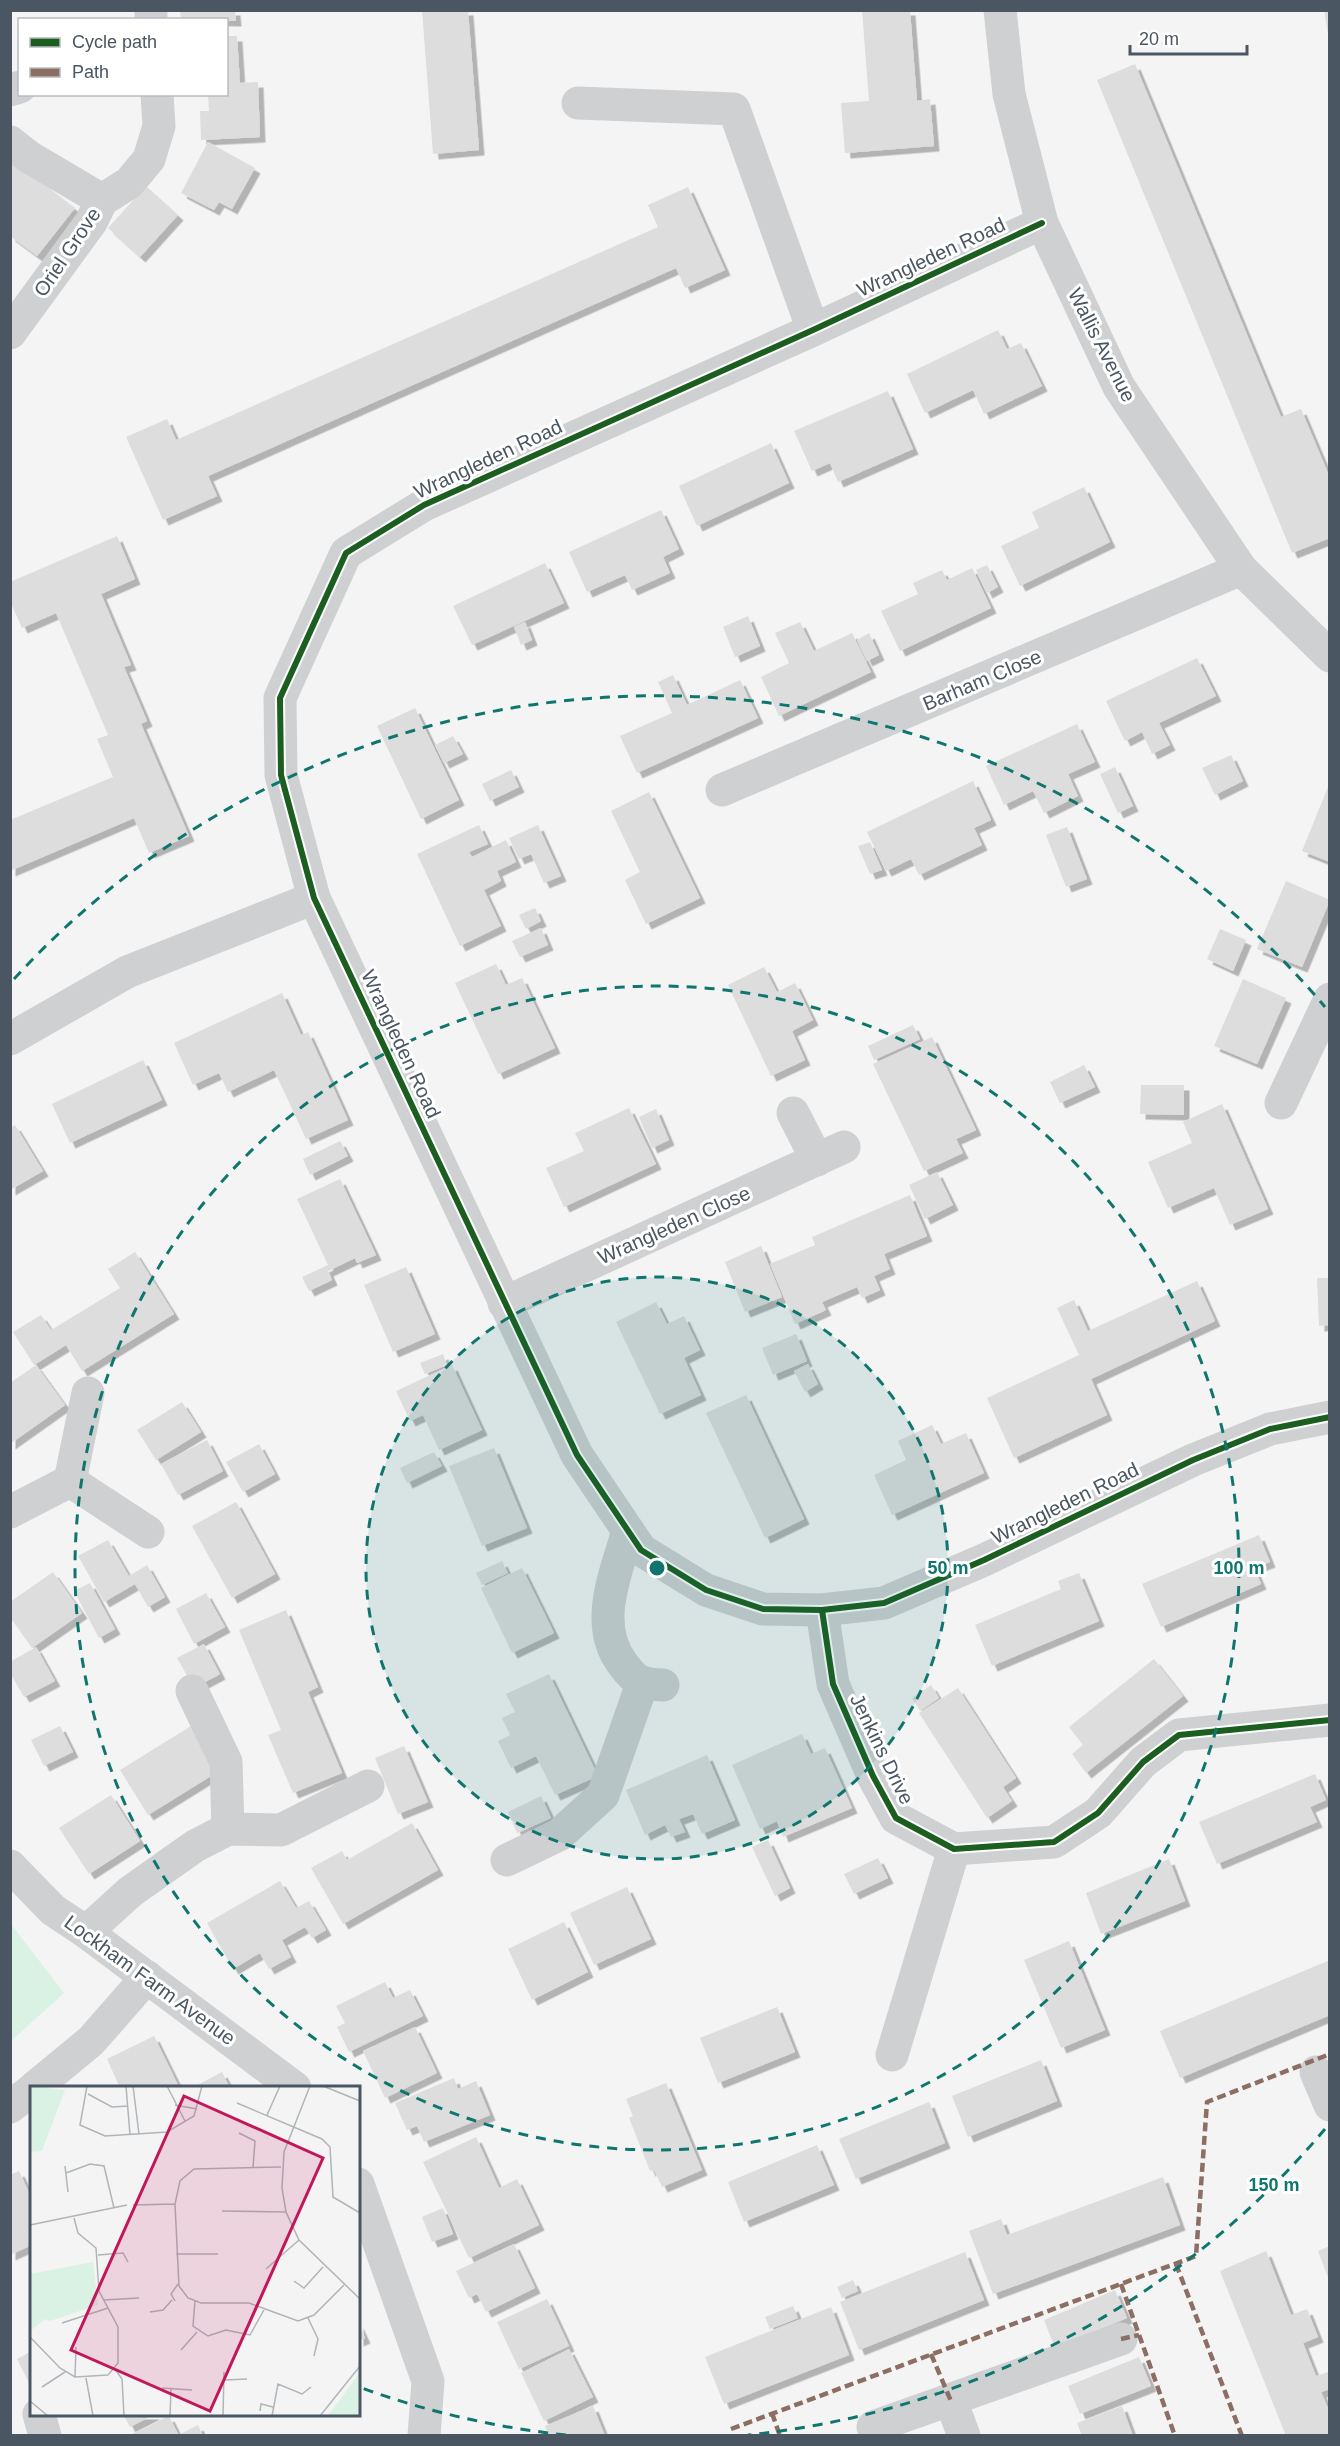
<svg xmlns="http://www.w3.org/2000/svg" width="1340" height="2446" viewBox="0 0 1340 2446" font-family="Helvetica,sans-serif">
<defs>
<filter id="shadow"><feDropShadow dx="5.5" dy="5.5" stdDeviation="0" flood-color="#0004"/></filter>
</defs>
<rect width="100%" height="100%" fill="#f4f4f4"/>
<path fill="#d9f2e3" d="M10,1923L64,1993L11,2041H10Z"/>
<g fill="#ddddde" filter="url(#shadow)">
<path d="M180,10H235L236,21L181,20Z"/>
<path d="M422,10H468L479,150L433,154Z"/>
<path d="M862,10H910L917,101L930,99L934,146L845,153L841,103L869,101Z"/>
<path d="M1324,10H1330V34H1328Z"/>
<path d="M226,36H237L240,83L258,82L260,137L201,140L200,111H209L208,94H226Z"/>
<path d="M1135,64L1281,417L1301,409L1330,478V538L1292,553L1097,80Z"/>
<path d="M208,142L255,168L232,209L219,202L214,210L181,193Z"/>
<path d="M10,158L75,208L37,256L10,236Z"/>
<path d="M146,186L178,215L140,257L108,228Z"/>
<path d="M688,187L725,270L685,288L676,268L208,476L217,496L163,520L126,437L167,419L176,440L658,227L648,205Z"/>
<path d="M998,330L1007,349L1021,343L1042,386L984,414L973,390L925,413L907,374Z"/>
<path d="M888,391L913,449L838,482L830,463L812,471L794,431Z"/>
<path d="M771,443L789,483L697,526L679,486Z"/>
<path d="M1084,487L1110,542L1020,586L1001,546L1039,528L1032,512Z"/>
<path d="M661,510L679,549L663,557L670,573L632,590L625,575L587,592L569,552Z"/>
<path d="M117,536L135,579L101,594L131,665L124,667L147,721L141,724L189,836L149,853L134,818L10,871V820L113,777L97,739L108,735L56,613L22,628L10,601V582Z"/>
<path d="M545,563L564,603L472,645L453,606Z"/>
<path d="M987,565L998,587L987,593L976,570Z"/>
<path d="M972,568L991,608L900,651L881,611L918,594L913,583L942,570L947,580Z"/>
<path d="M748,616L760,646L735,657L723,627Z"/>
<path d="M525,622L532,640L521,645L514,627Z"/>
<path d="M800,622L814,651L852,633L871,672L779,716L761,677L789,663L775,633Z"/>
<path d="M869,633L879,655L867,661L857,640Z"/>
<path d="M1197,658L1216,696L1159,723L1170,745L1152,754L1142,732L1125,741L1106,701Z"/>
<path d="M673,675L687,705L740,680L758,718L637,773L620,736L672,713L658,682Z"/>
<path d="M415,708L459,800L421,819L377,726Z"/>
<path d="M1077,724L1095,762L1068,774L1078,796L1044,813L1033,791L1004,805L986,766Z"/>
<path d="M453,736L463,754L444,763L435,745Z"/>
<path d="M1231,755L1243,781L1215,795L1202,768Z"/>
<path d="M1115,767L1133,806L1118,813L1100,774Z"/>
<path d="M511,770L519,787L490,801L482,784Z"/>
<path d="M973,781L991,820L974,828L982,845L919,875L911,859L886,871L867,832Z"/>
<path d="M1330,782V862L1302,851Z"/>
<path d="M649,792L700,898L646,924L625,880L640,872L611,811Z"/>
<path d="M479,825L488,844L469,852L472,857L506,840L516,862L497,871L501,881L484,890L501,926L460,946L417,854Z"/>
<path d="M538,825L561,876L544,883L531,854L519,859L509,838Z"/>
<path d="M1067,827L1087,879L1066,887L1046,835Z"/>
<path d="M870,842L882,870L870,874L858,846Z"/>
<path d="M1286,881L1330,900L1302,967L1257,949Z"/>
<path d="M535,908L541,921L526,929L519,915Z"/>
<path d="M541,928L548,945L520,957L512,941Z"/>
<path d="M1220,929L1246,940L1233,971L1207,959Z"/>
<path d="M496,964L506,985L522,978L555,1048L498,1074L455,983Z"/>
<path d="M764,967L777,992L795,983L813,1020L792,1031L805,1060L771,1076L728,985Z"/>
<path d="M1243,979L1286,998L1257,1064L1214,1046Z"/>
<path d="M282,993L301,1035L308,1032L348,1120L306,1139L274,1070L228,1092L219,1073L193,1085L174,1043Z"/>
<path d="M913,1025L920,1039L874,1060L868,1046Z"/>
<path d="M932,1037L976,1130L956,1139L963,1153L924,1171L873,1064Z"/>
<path d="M143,1060L162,1100L70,1143L52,1104Z"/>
<path d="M1084,1065L1095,1087L1060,1103L1050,1082Z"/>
<path d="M1141,1085H1184V1115L1140,1114Z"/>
<path d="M1222,1104L1268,1209L1230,1225L1214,1188L1168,1208L1148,1162L1192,1143L1183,1122Z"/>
<path d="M629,1108L656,1164L564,1207L546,1168L584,1151L575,1133Z"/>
<path d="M656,1109L669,1140L652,1148L639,1117Z"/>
<path d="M15,1125L43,1171L10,1190V1128Z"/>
<path d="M340,1141L348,1156L310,1175L303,1159Z"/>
<path d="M937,1172L953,1205L925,1219L909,1185Z"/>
<path d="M340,1179L376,1255L357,1263L355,1258L328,1271L332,1280L309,1291L302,1277L328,1265L297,1199Z"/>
<path d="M910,1195L927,1236L884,1254L890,1269L874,1276L880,1290L862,1298L857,1287L822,1302L826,1310L795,1324L770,1264L815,1245L812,1237Z"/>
<path d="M761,1246L782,1297L745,1312L725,1262Z"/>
<path d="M135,1252L174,1314L82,1371L66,1345L34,1365L13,1332L41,1315L51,1330L120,1288L108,1269Z"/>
<path d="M406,1267L435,1334L393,1352L364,1285Z"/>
<path d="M1317,1278H1330V1325L1319,1326Z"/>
<path d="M1197,1281L1215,1321L1091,1379L1107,1415L1014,1458L987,1398L1079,1355L1057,1308L1074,1300L1088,1331Z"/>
<path d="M656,1302L667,1324L684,1316L700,1350L684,1358L701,1395L660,1414L616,1322Z"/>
<path d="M796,1334L807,1361L773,1375L762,1348Z"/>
<path d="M443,1354L447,1365L425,1374L420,1363Z"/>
<path d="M808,1364L818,1384L805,1392L794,1371Z"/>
<path d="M36,1365L65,1405L10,1444V1383Z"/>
<path d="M452,1365L482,1430L439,1450L423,1415L410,1421L396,1391Z"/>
<path d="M746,1395L804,1519L765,1538L706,1413Z"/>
<path d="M182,1402L201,1432L156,1460L137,1430Z"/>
<path d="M932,1425L941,1444L966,1433L984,1473L892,1515L874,1475L906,1460L898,1441Z"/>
<path d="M207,1440L223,1471L178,1495L161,1464Z"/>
<path d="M259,1444L275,1474L243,1492L226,1462Z"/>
<path d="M494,1448L527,1528L482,1546L449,1466Z"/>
<path d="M434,1452L442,1466L407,1483L400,1468Z"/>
<path d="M236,1502L275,1574L232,1598L192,1526Z"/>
<path d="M1259,1535L1270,1562L1254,1568L1261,1584L1161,1627L1142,1584Z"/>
<path d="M108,1540L129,1576L147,1565L165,1597L148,1607L135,1584L104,1602L78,1556Z"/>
<path d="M502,1561L508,1573L482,1585L476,1573Z"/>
<path d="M522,1568L554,1633L512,1653L481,1588Z"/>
<path d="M53,1572L82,1613L32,1648L10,1617V1602Z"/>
<path d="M1079,1573L1099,1621L992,1666L975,1625L1061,1589L1058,1581Z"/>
<path d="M90,1583L115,1629L99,1638L74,1591Z"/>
<path d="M206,1593L225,1627L194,1644L176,1609Z"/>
<path d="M286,1610L318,1687L308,1692L342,1773L293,1793L268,1735L281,1730L239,1630Z"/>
<path d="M204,1644L220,1674L194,1688L177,1658Z"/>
<path d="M36,1647L55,1681L24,1697L10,1673V1662Z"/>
<path d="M1154,1659L1183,1696L1086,1773L1072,1754L1083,1745L1069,1727Z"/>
<path d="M549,1674L598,1776L555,1795L536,1756L511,1768L498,1741L510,1735L502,1718L515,1712L506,1694Z"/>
<path d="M931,1685L939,1698L920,1711L912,1698Z"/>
<path d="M958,1688L1016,1778L1003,1787L1012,1801L987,1818L919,1713Z"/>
<path d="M60,1726L73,1752L44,1766L31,1740Z"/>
<path d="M191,1726L219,1771L148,1815L120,1770Z"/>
<path d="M802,1734L811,1754L825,1748L852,1808L783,1837L777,1821L760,1829L732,1765Z"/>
<path d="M404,1746L428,1802L398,1814L375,1758Z"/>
<path d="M707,1755L735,1820L702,1834L693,1814L679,1819L685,1832L671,1837L665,1825L645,1835L626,1790Z"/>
<path d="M1315,1774L1326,1800L1310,1807L1317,1822L1217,1864L1199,1822Z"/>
<path d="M111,1795L140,1841L89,1874L59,1828Z"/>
<path d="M541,1796L551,1818L517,1833L508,1812Z"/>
<path d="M412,1823L438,1870L343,1924L311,1868L342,1851L347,1860Z"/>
<path d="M768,1840L790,1888L775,1896L752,1847Z"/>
<path d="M878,1858L888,1878L854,1894L844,1874Z"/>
<path d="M1169,1859L1185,1901L1101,1934L1086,1893Z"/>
<path d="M280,1881L296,1908L309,1901L326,1930L312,1938L305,1927L282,1940L291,1957L269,1969L260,1953L233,1969L207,1923Z"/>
<path d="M627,1887L651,1939L594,1965L570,1913Z"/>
<path d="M564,1922L588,1972L532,2000L508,1949Z"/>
<path d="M1069,1941L1105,2030L1061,2048L1024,1960Z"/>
<path d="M1330,1960V2015L1180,2078L1160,2031Z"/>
<path d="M385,1982L393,1998L410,1990L423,2016L349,2052L337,2027L345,2023L336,2006Z"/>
<path d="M777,2007L795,2052L718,2083L700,2038Z"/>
<path d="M415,2027L437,2073L385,2098L363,2051Z"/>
<path d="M154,2036L178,2085L173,2088H120L107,2059Z"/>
<path d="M1041,2060L1057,2101L968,2137L952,2096Z"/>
<path d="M222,2072L230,2088H192Z"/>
<path d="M454,2078L458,2089L476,2081L490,2115L424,2142L417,2126L407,2130L395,2103Z"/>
<path d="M666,2083L702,2170L662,2187L654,2170L650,2171L629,2118L633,2116L626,2099Z"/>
<path d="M929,2102L945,2143L856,2179L839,2139Z"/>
<path d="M476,2137L499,2188L517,2179L539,2225L469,2258L423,2162Z"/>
<path d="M817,2145L834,2185L744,2222L728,2182Z"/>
<path d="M19,2171L32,2199V2245L10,2255V2175Z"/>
<path d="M1163,2177L1180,2225L993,2294L969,2231L1001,2219L1007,2235Z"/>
<path d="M443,2208L453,2234L432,2242L422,2217Z"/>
<path d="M514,2244L535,2288L486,2312L477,2294L469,2298L456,2271Z"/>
<path d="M1330,2246V2280H1329L1318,2251Z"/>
<path d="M1266,2251L1291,2315L1307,2309L1318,2337L1303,2343L1316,2376L1328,2372L1330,2375V2389L1321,2392L1330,2413V2436H1286L1220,2271Z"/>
<path d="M965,2252L984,2300L859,2350L840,2302Z"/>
<path d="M853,2280L858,2291L842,2298L837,2287Z"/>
<path d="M1115,2290L1127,2318L1055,2348L1044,2320Z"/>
<path d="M547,2299L569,2346L519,2369L497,2322Z"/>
<path d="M793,2306L798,2318L770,2329L765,2317Z"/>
<path d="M831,2307L849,2355L724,2404L705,2357Z"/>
<path d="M358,2323L365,2338L358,2341Z"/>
<path d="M569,2349L593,2397L544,2421L521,2373Z"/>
<path d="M32,2351V2389L17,2359Z"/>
<path d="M1139,2357L1151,2386L1080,2414L1068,2386Z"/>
<path d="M593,2406L605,2436H549L545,2426Z"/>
<path d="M1122,2406L1133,2436H1082L1077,2423Z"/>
<path d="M123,2414H155L130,2427Z"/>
<path d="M169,2416L179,2436H128Z"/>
<path d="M198,2425L203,2436H181L180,2434Z"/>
</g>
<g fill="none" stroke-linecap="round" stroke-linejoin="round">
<g stroke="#ced0d2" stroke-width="33">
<path d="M151,10V20"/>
<path d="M1000,10L1009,94L1042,223L1119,387L1241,569L1330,656"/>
<path d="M10,90L20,87"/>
<path d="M578,103L734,109L813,330"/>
<path d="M10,142L29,157L102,200"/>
<path d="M1042,223L813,330L424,505L346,553L280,698L281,775L314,898L577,1455L641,1550L706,1590L763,1609L822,1610L884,1603L984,1560L1193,1460L1270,1429L1330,1417"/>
<path d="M10,333L91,222L102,200L129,183L149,159L159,126L157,94"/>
<path d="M722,790L1241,569"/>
<path d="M10,1039L127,972L314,898"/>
<path d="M1281,1103L1330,999"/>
<path d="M793,1113L817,1160"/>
<path d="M504,1303L844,1147"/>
<path d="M70,1481L88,1393"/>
<path d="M10,1512L70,1481L148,1532"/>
<path d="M628,1531C616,1573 593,1624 622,1663C636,1682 640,1684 663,1685"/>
<path d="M822,1610L833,1684L873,1776L896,1818L954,1849L1054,1842L1098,1813L1143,1762L1179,1735L1330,1720"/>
<path d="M192,1691L226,1762L228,1829"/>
<path d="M507,1860L559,1835L603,1795L642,1684"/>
<path d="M10,1866L53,1910L86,1932L295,2088"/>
<path d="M86,1932L130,1892L195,1846L228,1829L281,1830L368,1786"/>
<path d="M892,2055L954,1849"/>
<path d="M1316,2072L1330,2105"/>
<path d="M34,2088L91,2041L147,1977"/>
<path d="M10,2107L32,2090"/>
<path d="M358,2184L428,2381L424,2436"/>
<path d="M951,2401L964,2436"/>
<path d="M39,2414L45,2436"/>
<path d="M873,2427L1121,2339"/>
</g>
<g stroke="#8d6e63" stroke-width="4.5" stroke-dasharray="9 4.5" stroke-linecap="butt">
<path d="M1176,2264L1242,2436"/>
<path d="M1121,2284L1175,2436"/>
<path d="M1121,2339L1139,2335"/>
<path d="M931,2354L951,2401"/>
<path d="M772,2413L780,2436"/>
<path d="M731,2429L1196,2256L1207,2102L1330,2054"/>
</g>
<defs>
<g id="cycleway">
<path d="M1042,223L813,330L424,505L346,553L280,698L281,775L314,898L577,1455L641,1550L706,1590L763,1609L822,1610L884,1603L984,1560L1193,1460L1270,1429L1330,1417"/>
<path d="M822,1610L833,1684L873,1776L896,1818L954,1849L1054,1842L1098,1813L1143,1762L1179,1735L1330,1720"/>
</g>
</defs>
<use href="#cycleway" stroke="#fff" stroke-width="10"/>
<use href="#cycleway" stroke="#1b5e20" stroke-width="6"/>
</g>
<circle cx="657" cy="1568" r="291" fill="#0f766e" fill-opacity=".12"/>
<g fill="none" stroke="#0f766e" stroke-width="3" stroke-dasharray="10 8">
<circle cx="657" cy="1568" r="291"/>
<circle cx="657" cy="1568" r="582"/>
<path d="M1325 2129A872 872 0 0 1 748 2435M566 2435A872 872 0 0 1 359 2387M14 979A872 872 0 0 1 1325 1007"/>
</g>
<g text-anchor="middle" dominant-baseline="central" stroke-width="6" stroke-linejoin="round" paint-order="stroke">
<g font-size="20" fill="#4a5661" stroke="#fff">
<text transform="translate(67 252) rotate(-56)">Oriel Grove</text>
<text transform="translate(931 257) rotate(-25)">Wrangleden Road</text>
<text transform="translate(1102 345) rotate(63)">Wallis Avenue</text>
<text transform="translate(488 459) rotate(-25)">Wrangleden Road</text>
<text transform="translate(982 680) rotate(-23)">Barham Close</text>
<text transform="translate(401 1044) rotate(65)">Wrangleden Road</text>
<text transform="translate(674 1225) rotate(-24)">Wrangleden Close</text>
<text transform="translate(1065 1503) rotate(-26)">Wrangleden Road</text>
<text transform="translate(882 1749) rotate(64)">Jenkins Drive</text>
<text transform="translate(150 1980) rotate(36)">Lockham Farm Avenue</text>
</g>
</g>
<g transform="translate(30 2086)">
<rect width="330" height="330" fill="#f4f4f4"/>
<path d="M0,0L35,4L12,65L0,66ZM63,176L68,219L20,235L15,233L0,245V188ZM330,286V330H298Z" fill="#d9f2e3"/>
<path fill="none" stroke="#b0b5b9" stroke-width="1.5" d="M57,0L50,39L75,50L137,46L164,30L172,0M96,0L100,49M103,0L109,48M137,0L155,35M280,0L254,66L252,102L256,126L269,154L330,213M293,0L330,15M58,8L82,21L98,20M207,17L292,53L300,61L303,111L330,127M145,19L167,23M237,29L250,0M209,47L225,55L223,82M35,80L38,106M251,81L164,83L150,95L145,118L149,200L158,212L171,217H219L268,235L284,229L314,199M36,87L60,78L74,80L84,122M103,119L145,118M192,125L256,126M0,139L97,119M146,168H188M68,169L93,167L98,176M236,183L269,154M264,195L274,202L293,181M73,214L109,212M145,215L141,208L148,198M165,215L163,240L178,250L196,244L220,249L235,222M120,226L133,224L142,214M278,232L288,253L284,270M32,237L78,222M0,251L30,282L45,291L78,289L88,277V241L69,205L66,162L48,147L44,132M151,264L167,246M85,283L92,293L94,330M45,291L46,261M56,292L63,330M194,294L217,293M12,301L35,286M132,302L162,304M0,315L18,330M230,325L231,318L243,321M140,330L141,303M193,330L194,286M242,330L248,298L272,308L281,301M290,330L330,280"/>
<path fill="#c2185b" fill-opacity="0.15" stroke="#c2185b" stroke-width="3" d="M154,10L293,72L180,325L41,264Z"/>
<rect width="330" height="330" fill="none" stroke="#4a5661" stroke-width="3"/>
</g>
<circle cx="657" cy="1568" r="9" fill="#0f766e" stroke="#fff" stroke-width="3"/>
<g font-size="18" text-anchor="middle" font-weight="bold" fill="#0f766e" stroke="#fff" stroke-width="6" stroke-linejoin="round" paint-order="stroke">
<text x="948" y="1574">50 m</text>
<text x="1239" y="1574">100 m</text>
<text x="1274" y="2191">150 m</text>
</g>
<rect width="1340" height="2446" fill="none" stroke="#4a5661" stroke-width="24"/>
<rect x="18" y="18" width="210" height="78" fill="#ffffff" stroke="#b7bbc0" stroke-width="1.5"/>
<rect x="30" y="38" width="30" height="9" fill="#1b5e20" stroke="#b7bbc0" stroke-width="1.5"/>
<text x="72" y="48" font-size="18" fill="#4a5661">Cycle path</text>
<rect x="30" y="68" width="30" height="9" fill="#8d6e63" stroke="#b7bbc0" stroke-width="1.5"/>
<text x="72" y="78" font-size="18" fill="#4a5661">Path</text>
<path d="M1130 45v9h117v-9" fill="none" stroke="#4a5661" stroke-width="3"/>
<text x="1139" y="45" font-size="18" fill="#4a5661" stroke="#ffffff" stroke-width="4.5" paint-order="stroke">20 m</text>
</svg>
